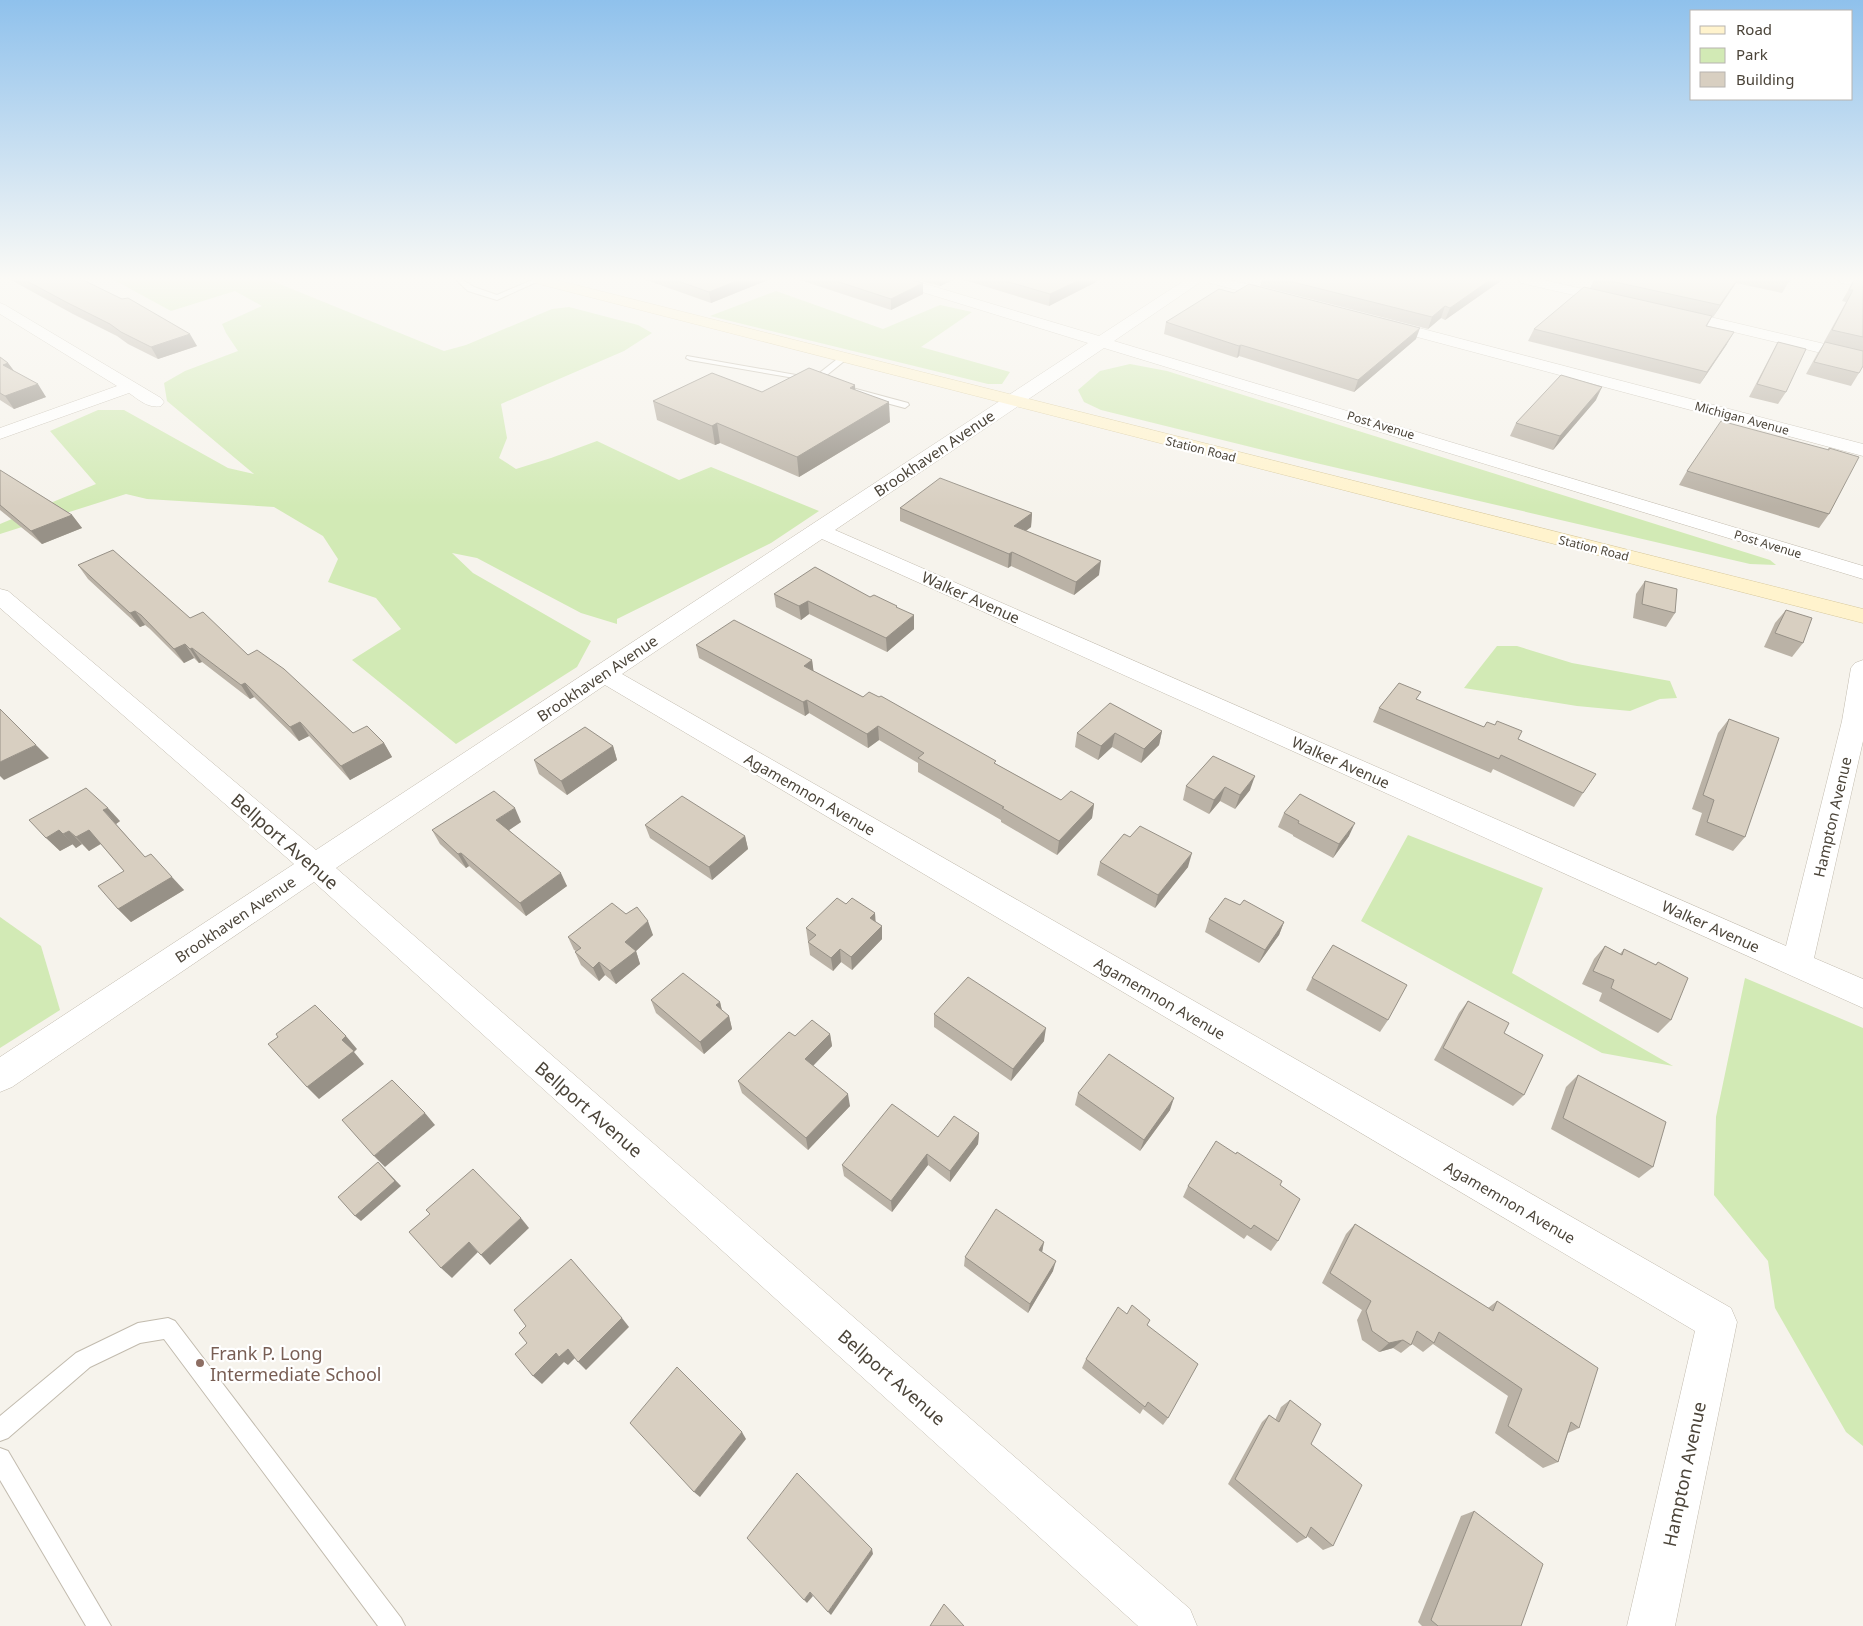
<svg xmlns="http://www.w3.org/2000/svg" width="1863" height="1626" viewBox="0 0 1863 1626" font-family="'Noto Sans',sans-serif">
<rect width="100%" height="100%" fill="#f6f3ec"/>
<g fill="#d2eab5">
<path d="M114,280H270L444,351L466,345L552,309L569,307L638,325L652,333L624,351L501,404L507,438L499,458L516,469L551,458L597,441L679,480L711,467L819,511L771,543L617,619V624L581,613L477,558L452,553L473,573L591,641L577,667L456,744L352,660L401,629L376,598L328,582L338,559L323,536L274,507L147,499L126,494L0,534V524L96,484L50,431L98,410H124L228,468L254,474L167,401L164,383L185,371L238,351L226,333L222,324L262,306L235,291L171,311Z"/>
<path d="M776,291L883,329L940,305L972,312L921,347L1010,372L1002,384H988L710,316Z"/>
<path d="M1130,364L1167,371L1770,560L1776,565L1750,564L1316,463L1101,410L1084,402L1078,390L1100,371Z"/>
<path d="M1497,646H1517L1572,663L1670,681L1677,698L1660,699L1630,711L1577,706L1464,688Z"/>
<path d="M1408,835L1543,888L1512,973L1673,1066L1602,1053L1361,921Z"/>
<path d="M0,917L41,946L60,1010L0,1048Z"/>
<path d="M1745,978L1863,1028V1446L1846,1432L1775,1308L1768,1261L1714,1195L1716,1117Z"/>
</g>
<g fill="none" stroke-linecap="round" stroke-linejoin="round">
<defs>
<g id="lane">
<path d="M456,280H463L474,287L497,295L532,280H541L497,300L468,291Z"/>
<path d="M687,356L813,378L841,356L848,358L822,379L827,382L823,385L812,381L690,360L686,358Z"/>
<path d="M856,389L908,403L909,405L905,408L853,394L852,392Z"/>
<path d="M168,1318L175,1321L401,1618L405,1626H378L164,1339L140,1343L90,1367L8,1438L0,1441V1416L76,1353L138,1323Z"/>
<path d="M0,1448L8,1451L111,1626H86L0,1480Z"/>
</g>
<g id="street">
<path d="M891,280H912L1099,336L1185,280H1201L1199,283L1114,341L1863,566V579L1104,348L835,530L1786,946L1842,721L1851,668L1855,663L1863,660V741L1814,958L1863,979V1008L822,539L622,674L1731,1308L1737,1322L1675,1626H1627L1695,1331L605,685L336,868L1190,1609L1197,1626H1138L314,882L12,1087L0,1092V1057L294,864L0,608V589L8,591L316,850L1088,343L893,283Z"/>
<path d="M1208,280H1231L1284,294L1286,297L1284,300L1279,301L1210,283Z"/>
<path d="M1519,280H1544L1618,297L1620,300L1618,303L1613,304L1521,283Z"/>
<path d="M1839,280H1863V287L1841,283Z"/>
<path d="M0,303L5,305L161,398L164,402L161,406C149,409 139,400 129,393L0,439V428L117,386L0,314Z"/>
<path d="M1672,308L1863,353V363L1667,316L1664,313L1667,310Z"/>
<path d="M1381,318L1863,444V456L1376,326L1373,323L1376,320Z"/>
</g>
<path id="secondary" d="M533,280H556L1863,609V623L535,283Z"/>
</defs>
<use href="#lane" stroke="#c2bbae" stroke-width="2"/>
<use href="#street" stroke="#c2bbae" stroke-width="1"/>
<use href="#secondary" stroke="#d6c79b" stroke-width="1"/>
<use href="#lane" fill="#fff" fill-rule="evenodd"/>
<use href="#street" fill="#fff" fill-rule="evenodd"/>
<use href="#secondary" fill="#fff3cd" fill-rule="evenodd"/>
</g>
<g fill="#bab2a6">
<path d="M11,280H83L197,346L158,359L128,344L117,336L73,314Z"/>
<path d="M646,280H768L711,303Z"/>
<path d="M800,280H912L923,294L891,310Z"/>
<path d="M917,280H953L940,286Z"/>
<path d="M964,280H1097L1096,282L1049,306Z"/>
<path d="M1262,280H1502L1445,320L1441,318L1428,329L1260,286Z"/>
<path d="M1592,280H1790L1782,293L1736,283L1713,317H1712L1707,326L1727,344L1700,384L1528,341L1534,329L1590,288L1594,280Z"/>
<path d="M1854,280H1863V366L1859,373L1851,386L1806,374L1817,354L1825,342H1824L1846,302L1842,301Z"/>
<path d="M1234,293L1416,339L1354,392L1239,356L1237,358L1164,334L1166,322Z"/>
<path d="M1778,342L1786,392L1778,404L1749,397L1771,355Z"/>
<path d="M0,357L8,363L14,371L46,397L14,409L0,400Z"/>
<path d="M855,390L890,422L799,477L720,443L715,445L657,420L653,401L762,392Z"/>
<path d="M1596,400L1553,450L1510,436L1516,423Z"/>
<path d="M1829,448V514L1819,528L1679,485L1687,471L1828,450Z"/>
<path d="M0,470L72,515L82,528L42,544L0,510Z"/>
<path d="M900,508L1032,513L1031,527L1026,531L1099,575L1074,595L1011,566L1008,568L900,521Z"/>
<path d="M78,565L190,618L248,655L353,733L384,743L392,757L350,780L309,736L299,741L254,697L250,699L202,662L199,663L194,658L184,663L150,629L145,625L140,627L88,579Z"/>
<path d="M1645,581L1675,613L1666,627L1633,618L1636,594Z"/>
<path d="M774,594L870,597L897,608L914,629L887,652L809,614L801,620L776,607Z"/>
<path d="M1786,610L1803,643L1792,657L1764,647L1775,623Z"/>
<path d="M696,645L812,660L813,671L863,697L996,764L1061,800L1094,804L1092,818L1057,855L1001,822V820L918,772V763L879,740L868,748L809,713L805,716L699,658Z"/>
<path d="M1418,700L1484,727L1518,739L1583,793L1574,807L1493,769L1491,773L1373,722L1379,708Z"/>
<path d="M1729,719L1745,837L1733,851L1695,835L1702,813L1692,809L1718,733Z"/>
<path d="M1162,731L1159,745L1141,763L1112,747L1098,760L1075,747L1077,733Z"/>
<path d="M613,746L617,760L567,795L539,774L534,760Z"/>
<path d="M1213,756L1250,790L1235,809L1220,801L1209,814L1183,800L1186,786Z"/>
<path d="M1284,813L1349,836L1333,858L1293,836V835L1278,827Z"/>
<path d="M29,820L120,821L116,824L145,857L184,890L131,922L118,909L124,871L101,844L89,851L82,844L76,848L73,844L60,851Z"/>
<path d="M521,822L509,830L567,886L526,916L469,866L466,868L440,844L432,830Z"/>
<path d="M645,825L745,836L748,849L712,880L650,838Z"/>
<path d="M1100,862L1188,867L1155,908L1097,875Z"/>
<path d="M1240,905L1284,922L1279,935L1259,963L1205,932L1209,919Z"/>
<path d="M626,914L653,935L636,951L640,964L616,984L605,975L599,981L581,965L575,952L576,951L574,950L568,937Z"/>
<path d="M876,922L882,939L852,970L841,962L833,971L810,955L806,928Z"/>
<path d="M1605,946L1620,954L1624,949L1655,965L1658,962L1671,1020L1658,1033L1599,1001L1602,993L1582,984L1594,959Z"/>
<path d="M1312,978L1388,1020L1380,1032L1306,990Z"/>
<path d="M651,1000L720,1002L722,1011L729,1016L732,1029L704,1054L656,1013Z"/>
<path d="M1468,1001L1504,1033L1524,1095L1513,1106L1434,1060L1459,1013Z"/>
<path d="M934,1014L1044,1041L1011,1081L934,1027Z"/>
<path d="M830,1034L832,1046L813,1066L850,1106L808,1150L742,1093L738,1081L795,1036Z"/>
<path d="M1578,1075L1653,1167L1639,1178L1551,1129L1566,1087Z"/>
<path d="M1078,1093L1170,1110L1140,1151L1075,1105Z"/>
<path d="M979,1133L978,1144L950,1182L928,1165L892,1212L844,1176L842,1165L938,1137Z"/>
<path d="M1280,1185L1278,1241L1271,1251L1247,1235L1244,1239L1183,1197L1188,1186Z"/>
<path d="M1355,1224L1488,1308L1497,1301L1579,1428L1568,1433L1558,1462L1543,1468L1495,1433L1508,1396L1433,1344L1423,1352L1412,1344L1411,1345L1401,1353L1393,1348L1379,1352L1362,1340L1357,1320L1362,1310L1322,1283L1346,1234Z"/>
<path d="M1044,1242L1042,1252L1053,1271L1028,1313L964,1266L965,1257Z"/>
<path d="M1127,1314L1147,1325L1168,1418L1163,1425L1143,1409L1140,1414L1082,1368L1086,1359Z"/>
<path d="M1290,1400L1311,1444L1333,1546L1323,1550L1307,1536L1306,1538L1297,1543L1228,1484L1262,1422L1269,1415L1275,1420L1281,1407Z"/>
<path d="M1474,1511L1521,1626H1422L1418,1622L1461,1516Z"/>
</g>
<g fill="#979187">
<path d="M739,280H768L711,303L709,292Z"/>
<path d="M940,280H953L940,286Z"/>
<path d="M1080,280H1097L1096,282L1049,306L1050,294Z"/>
<path d="M1490,280H1502L1445,320L1450,308Z"/>
<path d="M1737,280H1738L1736,283L1713,317L1720,305Z"/>
<path d="M923,283V294L891,310V299Z"/>
<path d="M1445,306L1441,318L1428,329L1432,317Z"/>
<path d="M1420,328L1416,339L1354,392L1358,380Z"/>
<path d="M1734,332L1727,344L1700,384L1707,372Z"/>
<path d="M190,334L197,346L158,359L151,347Z"/>
<path d="M1241,345L1239,356L1237,358L1239,346Z"/>
<path d="M8,363L17,375L3,365Z"/>
<path d="M38,384L46,397L14,409L5,396Z"/>
<path d="M855,385L856,404L850,388Z"/>
<path d="M1602,387L1596,400L1553,450L1560,436Z"/>
<path d="M889,402L890,422L799,477L797,457Z"/>
<path d="M717,423L720,443L715,445L712,426Z"/>
<path d="M1032,513L1031,527L1013,540L1014,526Z"/>
<path d="M72,515L82,528L42,544L31,531Z"/>
<path d="M1012,552L1011,566L1008,568L1009,554Z"/>
<path d="M1101,561L1099,575L1074,595L1076,582Z"/>
<path d="M808,601L809,614L801,620L799,606Z"/>
<path d="M135,611L145,625L140,627L130,613Z"/>
<path d="M914,615V629L887,652L886,638Z"/>
<path d="M185,644L194,658L184,663L174,649Z"/>
<path d="M192,648L202,662L199,663L190,649Z"/>
<path d="M812,660L814,674L804,666Z"/>
<path d="M245,683L254,697L250,699L241,685Z"/>
<path d="M807,700L809,713L805,716L803,702Z"/>
<path d="M300,722L309,736L299,741L290,727Z"/>
<path d="M878,726L879,740L868,748L867,734Z"/>
<path d="M1162,731L1159,745L1141,763L1144,749Z"/>
<path d="M1115,733L1112,747L1098,760L1101,746Z"/>
<path d="M384,743L392,757L350,780L341,766Z"/>
<path d="M36,745L49,758L4,780L0,776V762Z"/>
<path d="M613,746L617,760L567,795L561,781Z"/>
<path d="M1255,776L1250,790L1235,809L1240,795Z"/>
<path d="M1225,787L1220,801L1209,814L1214,800Z"/>
<path d="M1094,804L1092,818L1057,855L1059,841Z"/>
<path d="M108,808L120,821L116,824L103,810Z"/>
<path d="M515,808L521,822L503,834L496,820Z"/>
<path d="M1355,823L1349,836L1333,858L1339,844Z"/>
<path d="M59,830L73,844L60,851L46,838Z"/>
<path d="M89,830L102,843L89,851L76,837Z"/>
<path d="M69,831L82,844L76,848L63,834Z"/>
<path d="M745,836L748,849L712,880L709,867Z"/>
<path d="M461,853L469,866L466,868L458,854Z"/>
<path d="M1192,853L1188,867L1155,908L1158,895Z"/>
<path d="M561,873L567,886L526,916L520,903Z"/>
<path d="M172,877L184,890L131,922L118,909Z"/>
<path d="M875,913L876,926L870,918Z"/>
<path d="M648,921L653,935L636,951L640,964L616,984L610,971L625,942Z"/>
<path d="M1284,922L1279,935L1259,963L1265,950Z"/>
<path d="M882,926V939L852,970L851,957Z"/>
<path d="M840,949L841,962L833,971L831,958Z"/>
<path d="M599,962L605,975L599,981L593,968Z"/>
<path d="M720,1002L723,1015L716,1005Z"/>
<path d="M729,1016L732,1029L704,1054L700,1042Z"/>
<path d="M1046,1028L1044,1041L1011,1081L1013,1069Z"/>
<path d="M830,1034L832,1046L807,1072L805,1059Z"/>
<path d="M346,1036L357,1049L354,1052L364,1064L319,1099L307,1087L342,1040Z"/>
<path d="M848,1094L850,1106L808,1150L806,1138Z"/>
<path d="M1174,1098L1170,1110L1140,1151L1144,1140Z"/>
<path d="M425,1113L435,1125L385,1167L374,1156Z"/>
<path d="M979,1133L978,1144L950,1182V1171Z"/>
<path d="M927,1154L928,1165L892,1212L891,1201Z"/>
<path d="M378,1162L401,1186L361,1221L355,1216Z"/>
<path d="M521,1218L529,1228L490,1265L481,1255Z"/>
<path d="M469,1242L478,1252L452,1278L441,1268Z"/>
<path d="M1044,1242L1042,1252L1039,1250Z"/>
<path d="M1056,1261L1053,1271L1028,1313L1030,1304Z"/>
<path d="M622,1318L629,1327L586,1370L578,1362Z"/>
<path d="M1403,1340L1393,1348L1379,1352L1389,1343Z"/>
<path d="M568,1349L576,1357L568,1365L564,1362L542,1384L533,1376L556,1353Z"/>
<path d="M742,1432L746,1439L700,1497L694,1492Z"/>
<path d="M872,1549L873,1554L831,1615L828,1612Z"/>
<path d="M810,1592L813,1596L807,1603L804,1600Z"/>
</g>
<g fill="#d8cfc1" stroke="#979187">
<path d="M25,280H83L122,299L128,298L190,334L151,347L121,332L110,324L66,302Z"/>
<path d="M675,280H739L709,292Z"/>
<path d="M833,280H912L923,283L891,299Z"/>
<path d="M1002,280H1080L1050,294Z"/>
<path d="M1285,280H1490L1450,308L1445,306L1432,317Z"/>
<path d="M1606,280H1737L1720,305Z"/>
<path d="M1779,280H1790L1789,282Z"/>
<path d="M1854,280H1863V337L1832,330L1853,290H1849Z"/>
<path d="M1249,284L1420,328L1358,380L1241,345L1239,346L1166,322L1219,289L1234,293Z"/>
<path d="M1584,287L1712,316L1706,326L1734,332L1707,372L1534,329Z"/>
<path d="M1778,342L1806,349L1786,392L1757,384Z"/>
<path d="M1825,342L1863,351V366L1859,373L1814,362Z"/>
<path d="M0,357L8,363L3,365L38,384L5,396L0,393Z"/>
<path d="M809,368L855,385L850,388L889,402L797,457L717,423L712,426L653,401L712,373L762,392Z"/>
<path d="M1561,375L1602,387L1560,436L1516,423Z"/>
<path d="M1721,421L1829,450V448L1859,457L1829,514L1687,471Z"/>
<path d="M0,470L72,515L31,531L0,505Z"/>
<path d="M940,478L1032,513L1014,526L1101,561L1076,582L1012,552L1009,554L900,508Z"/>
<path d="M113,550L190,618L203,612L248,655L257,650L284,669L353,733L367,726L384,743L341,766L300,722L290,727L245,683L241,685L192,648L190,649L185,644L174,649L141,615L135,611L130,613L78,565Z"/>
<path d="M815,567L870,597L874,595L897,606L896,607L914,615L886,638L808,601L799,606L774,594Z"/>
<path d="M1645,581L1677,589L1675,613L1642,604Z"/>
<path d="M1786,610L1812,618L1803,643L1775,633Z"/>
<path d="M734,620L812,660L804,666L863,697L869,692L879,697L881,696L996,761L994,763L1061,800L1071,791L1094,804L1059,841L1002,808L1004,807L918,758L924,753L878,726L867,734L807,700L803,702L696,645Z"/>
<path d="M1399,683L1421,692L1416,699L1484,727L1487,722L1495,725L1497,721L1522,731L1518,739L1596,774L1583,793L1501,755L1499,759L1379,708Z"/>
<path d="M1110,703L1162,731L1144,749L1115,733L1101,746L1077,733Z"/>
<path d="M0,709L36,745L0,762Z"/>
<path d="M1729,719L1779,738L1745,837L1707,822L1714,800L1703,795Z"/>
<path d="M585,727L613,746L561,781L534,760Z"/>
<path d="M1213,756L1255,776L1240,795L1225,787L1214,800L1186,786Z"/>
<path d="M86,788L108,808L103,810L145,857L151,854L172,877L118,909L98,886L124,871L89,830L76,837L69,831L63,834L59,830L46,838L29,820Z"/>
<path d="M494,791L515,808L496,820L561,873L520,903L461,853L458,854L432,830Z"/>
<path d="M1300,794L1355,823L1339,844L1298,823L1299,821L1284,813Z"/>
<path d="M682,796L745,836L709,867L645,825Z"/>
<path d="M1140,826L1192,853L1158,895L1100,862L1124,834L1130,837Z"/>
<path d="M837,898L846,904L852,898L875,913L870,918L882,926L851,957L840,949L831,958L808,942L816,935L806,928Z"/>
<path d="M1225,898L1240,905L1244,900L1284,922L1265,950L1209,919Z"/>
<path d="M612,903L626,914L637,907L648,921L625,942L636,951L610,971L599,962L593,968L575,952L581,948L568,937Z"/>
<path d="M1333,945L1407,985L1388,1020L1312,978Z"/>
<path d="M1605,946L1622,955L1624,949L1656,965L1658,962L1688,978L1671,1020L1611,988L1614,980L1593,971Z"/>
<path d="M683,973L720,1002L716,1005L729,1016L700,1042L651,1000Z"/>
<path d="M968,977L1046,1028L1013,1069L934,1014Z"/>
<path d="M1468,1001L1509,1023L1504,1033L1543,1055L1524,1095L1443,1048Z"/>
<path d="M315,1005L346,1036L342,1040L354,1051L307,1087L268,1044L278,1037L276,1034Z"/>
<path d="M812,1020L830,1034L805,1059L848,1094L806,1138L738,1081L789,1032L795,1036Z"/>
<path d="M1109,1054L1174,1098L1144,1140L1078,1093Z"/>
<path d="M1578,1075L1666,1122L1653,1167L1563,1118Z"/>
<path d="M392,1080L425,1113L374,1156L342,1120Z"/>
<path d="M892,1104L938,1137L954,1116L979,1133L950,1171L927,1154L891,1201L842,1165Z"/>
<path d="M1216,1141L1236,1154L1237,1152L1282,1181L1280,1185L1300,1199L1278,1241L1254,1225L1251,1229L1188,1186Z"/>
<path d="M378,1162L395,1181L355,1216L338,1197Z"/>
<path d="M473,1169L521,1218L481,1255L469,1242L441,1268L409,1232L430,1214L426,1210Z"/>
<path d="M996,1209L1044,1242L1039,1250L1056,1261L1030,1304L965,1257Z"/>
<path d="M1355,1224L1493,1311L1497,1301L1598,1368L1579,1428L1571,1422L1558,1462L1508,1426L1522,1389L1439,1332L1434,1343L1417,1331L1411,1345L1403,1340L1389,1343L1372,1331L1366,1311L1371,1301L1330,1273Z"/>
<path d="M571,1259L622,1318L578,1362L568,1349L559,1357L556,1353L533,1376L515,1354L527,1343L519,1333L526,1326L514,1310Z"/>
<path d="M1132,1305L1150,1320L1147,1325L1198,1364L1168,1418L1148,1402L1145,1407L1086,1359L1118,1307L1127,1314Z"/>
<path d="M677,1367L742,1432L694,1492L630,1423Z"/>
<path d="M1290,1400L1321,1424L1311,1444L1362,1485L1333,1546L1311,1527L1306,1538L1235,1479L1269,1415L1279,1422Z"/>
<path d="M797,1473L872,1549L828,1612L810,1592L804,1600L747,1538Z"/>
<path d="M1474,1511L1543,1564L1521,1626H1438L1431,1620Z"/>
<path d="M944,1604L964,1626H930Z"/>
</g>
<linearGradient id="sky" x2="0" y2="1"><stop stop-color="#8fc1ec"/><stop offset="0.55" stop-color="#fbfaf6"/><stop offset="1" stop-color="#fbfaf6" stop-opacity="0"/></linearGradient>
<rect width="1863" height="507" fill="url(#sky)"/>
<circle fill="#8d6e63" stroke="#fff" stroke-width="2" cx="200" cy="1363" r="5"/>
<g text-anchor="middle" dominant-baseline="central" stroke-width="4.5" stroke-linejoin="round" paint-order="stroke">
<g font-size="12" fill="#4b4439" stroke="#fff">
<text transform="translate(1742 418) rotate(15)">Michigan Avenue</text>
<text transform="translate(1381 425) rotate(17)">Post Avenue</text>
<text transform="translate(1201 449) rotate(14)">Station Road</text>
<text transform="translate(1768 544) rotate(17)">Post Avenue</text>
<text transform="translate(1594 548) rotate(14)">Station Road</text>
</g>
<g font-size="15" fill="#4b4439" stroke="#fff">
<text transform="translate(934 453) rotate(-34)">Brookhaven Avenue</text>
<text transform="translate(971 597) rotate(24)">Walker Avenue</text>
<text transform="translate(597 678) rotate(-34)">Brookhaven Avenue</text>
<text transform="translate(1341 762) rotate(24)">Walker Avenue</text>
<text transform="translate(810 794) rotate(30)">Agamemnon Avenue</text>
<text transform="translate(1832 817) rotate(-77)">Hampton Avenue</text>
<text transform="translate(235 919) rotate(-34)">Brookhaven Avenue</text>
<text transform="translate(1711 926) rotate(24)">Walker Avenue</text>
<text transform="translate(1160 998) rotate(30)">Agamemnon Avenue</text>
<text transform="translate(1510 1202) rotate(30)">Agamemnon Avenue</text>
</g>
<g font-size="18" fill="#4b4439" stroke="#fff">
<text transform="translate(285 841) rotate(41)">Bellport Avenue</text>
<text transform="translate(589 1109) rotate(41)">Bellport Avenue</text>
<text transform="translate(892 1377) rotate(41)">Bellport Avenue</text>
<text transform="translate(1684 1474) rotate(-78)">Hampton Avenue</text>
</g>
<g font-size="18" fill="#785e54" stroke="#fff" text-anchor="start">
<text x="210" y="1353">Frank P. Long<tspan x="210" dy="21">Intermediate School</tspan></text>
</g>
</g>
<rect x="1690" y="10" width="162" height="90" fill="#ffffff" stroke="#b7b4b0"/>
<rect x="1700" y="26" width="25" height="8" fill="#fff3cd" stroke="#b7b4b0"/>
<text x="1736" y="35" font-size="15" fill="#4b4439">Road</text>
<rect x="1700" y="48" width="25" height="15" fill="#d2eab5" stroke="#b7b4b0"/>
<text x="1736" y="60" font-size="15" fill="#4b4439">Park</text>
<rect x="1700" y="72" width="25" height="15" fill="#d8cfc1" stroke="#b7b4b0"/>
<text x="1736" y="85" font-size="15" fill="#4b4439">Building</text>
</svg>
